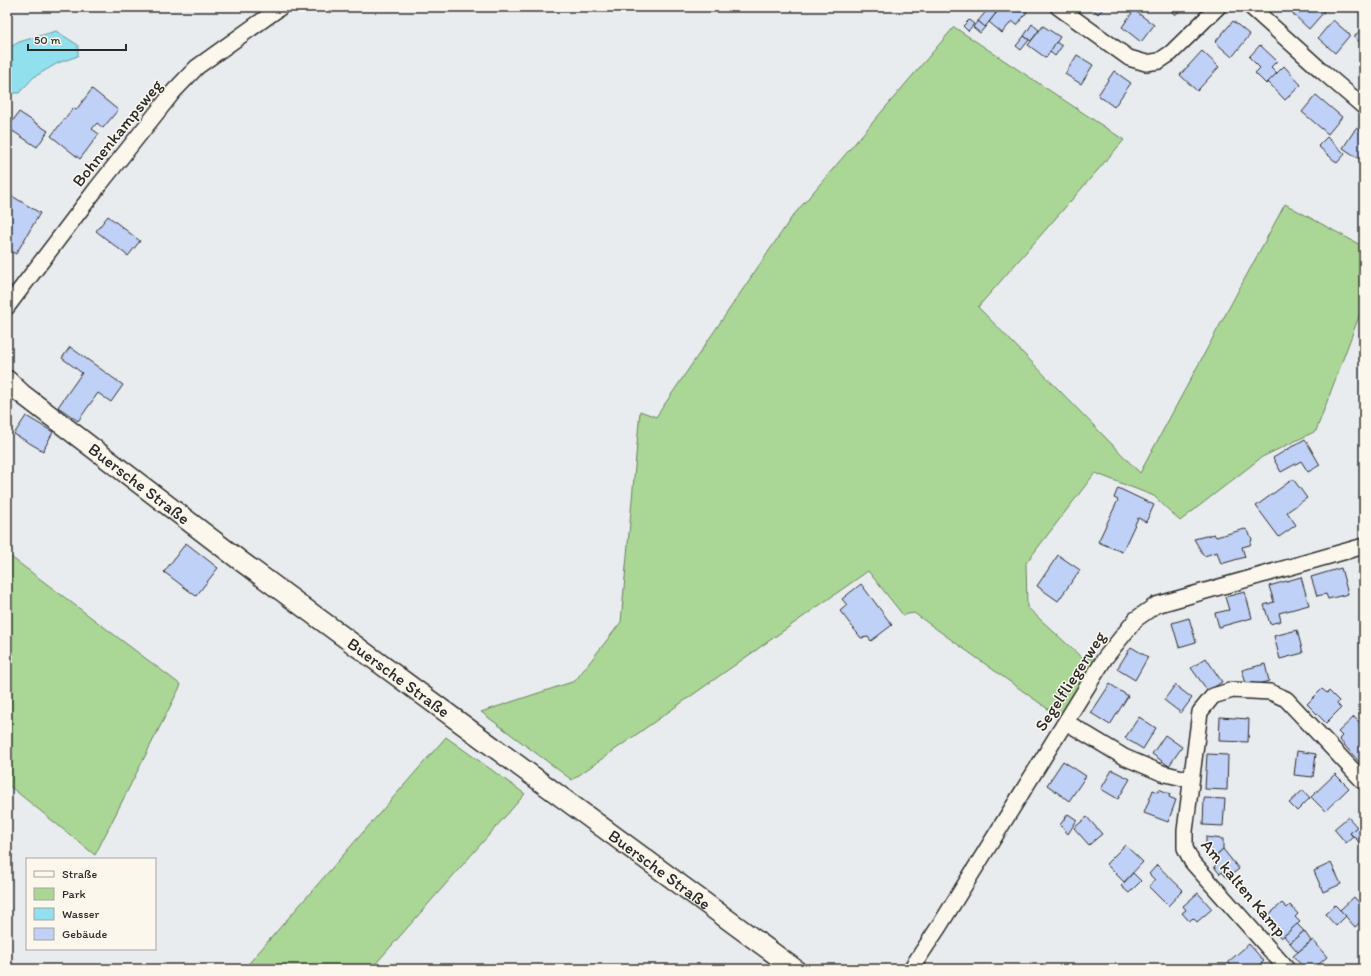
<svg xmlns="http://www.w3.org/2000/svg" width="1371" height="976" viewBox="0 0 1371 976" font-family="Itim,sans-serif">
<rect width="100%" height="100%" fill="#e9ecef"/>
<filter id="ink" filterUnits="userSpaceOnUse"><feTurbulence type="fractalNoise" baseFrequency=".025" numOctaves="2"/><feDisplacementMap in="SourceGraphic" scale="8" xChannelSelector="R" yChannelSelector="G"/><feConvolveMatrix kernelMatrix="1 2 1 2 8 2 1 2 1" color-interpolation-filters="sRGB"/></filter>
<g filter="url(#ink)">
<g fill="#aad796" stroke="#6a8160">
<path d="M954,27L1124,140L978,307L1140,473L1285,204L1364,247V303L1316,431L1262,457L1180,521L1154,496L1095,473L1026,563L1027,607L1082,658H1105L1066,722L914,613L903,615L868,571L572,780L481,712L575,681L621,622L640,411L656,417L792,217Z"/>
<path d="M7,554L181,685L95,855L7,784Z"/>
<path d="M446,737L525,794L371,969H244Z"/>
</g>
<path fill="#90e0ed" stroke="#68989f" d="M56,31L78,45V56L58,63L34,77L19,93H7V49L19,42Z"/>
<g fill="#c0d1f7" stroke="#2b2b2b">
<path d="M989,7H1001L996,13Z"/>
<path d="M1001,7H1021L1027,12L1017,25L1012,21L1002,33L989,22Z"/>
<path d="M1091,7H1105L1098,14Z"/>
<path d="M1168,7H1184L1175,15Z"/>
<path d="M1299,7H1318L1324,12L1309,29L1293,14Z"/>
<path d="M989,8L996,13L985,27L978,21Z"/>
<path d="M1134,10L1154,25L1141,42L1122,27Z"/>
<path d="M969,20L974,24L968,31L963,26Z"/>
<path d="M1333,20L1350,35L1335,53L1318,38Z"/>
<path d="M978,21L985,27L980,33L973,27Z"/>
<path d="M1233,21L1250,35L1232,57L1215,42Z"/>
<path d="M1032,24L1039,30L1031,41L1024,36Z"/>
<path d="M1043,26L1060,37L1046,58L1028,45Z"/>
<path d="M1364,26V46L1354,37Z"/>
<path d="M1024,36L1029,40L1021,50L1016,46Z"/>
<path d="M1056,42L1062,46L1055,56L1050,52Z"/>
<path d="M1260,45L1277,61L1271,67L1277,73L1266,84L1255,73L1260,68L1249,57Z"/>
<path d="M1202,51L1219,67L1197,91L1180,75Z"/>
<path d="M1077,55L1093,65L1081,84L1065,74Z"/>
<path d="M1284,66L1301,85L1285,100L1268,82Z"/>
<path d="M1114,71L1131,83L1114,107L1098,95Z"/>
<path d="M92,89L118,110L103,128L97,123L92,129L99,134L80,159L51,136L73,108L76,110Z"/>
<path d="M1316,95L1342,117L1328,134L1302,112Z"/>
<path d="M19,112L48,131L37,147L8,128Z"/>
<path d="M1356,128L1364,133V162L1343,148Z"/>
<path d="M1327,137L1345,154L1337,163L1318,146Z"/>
<path d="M7,193L40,213L16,254L7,249Z"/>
<path d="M108,216L140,241L128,256L96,231Z"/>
<path d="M70,347L123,385L111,402L98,393L78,421L58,407L82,373L62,358Z"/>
<path d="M26,416L53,432L43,451L14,434Z"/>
<path d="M1305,439L1320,465L1308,472L1301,461L1281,472L1273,458Z"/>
<path d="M1293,479L1307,498L1287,512L1296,525L1279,537L1256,506Z"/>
<path d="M1118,488L1154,505L1146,522L1138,518L1122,552L1098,542L1118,500L1114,498Z"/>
<path d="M1245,529L1248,531L1252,539L1250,545L1242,547L1245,557L1221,564L1217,552L1204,556L1194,539L1214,534L1216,537Z"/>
<path d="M186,543L218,568L196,596L164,572Z"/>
<path d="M1058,555L1080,570L1058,601L1037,586Z"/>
<path d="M1341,568L1348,594L1328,599L1326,594L1317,596L1311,577Z"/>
<path d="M1301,577L1309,605L1279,613L1281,621L1270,624L1264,605L1274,602L1269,586Z"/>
<path d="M861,584L892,625L871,641L868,637L861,638L840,611L847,605L842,599Z"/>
<path d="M1245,592L1252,618L1219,627L1215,613L1229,610L1225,597Z"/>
<path d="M1189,618L1196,642L1179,647L1172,623Z"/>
<path d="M1297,630L1303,653L1280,659L1274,636Z"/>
<path d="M1131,647L1148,657L1135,680L1117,669Z"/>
<path d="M1206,658L1222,682L1208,691L1191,668Z"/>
<path d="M1265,664L1269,681L1247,687L1242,670Z"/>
<path d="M1110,684L1128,696L1110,725L1091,713Z"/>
<path d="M1175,685L1192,698L1181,713L1164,700Z"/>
<path d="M1322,689L1327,693L1329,691L1339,701L1337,704L1341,708L1326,723L1307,704Z"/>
<path d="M1139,717L1156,728L1143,749L1125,738Z"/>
<path d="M1220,717L1249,719L1248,742L1219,741Z"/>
<path d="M1354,717L1364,727V759L1360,763L1339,739L1342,736L1338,732Z"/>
<path d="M1165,735L1182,747L1169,766L1152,754Z"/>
<path d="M1297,751L1316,754L1313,777L1294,775Z"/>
<path d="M1207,754L1228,755L1227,790L1205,789Z"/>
<path d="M1063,761L1086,776L1069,801L1047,785Z"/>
<path d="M1112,770L1130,779L1118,799L1101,789Z"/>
<path d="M1335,774L1349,788L1325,811L1311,797Z"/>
<path d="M1159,789L1170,794L1169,797L1176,800L1168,822L1144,813L1153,790L1158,792Z"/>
<path d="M1303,790L1310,798L1297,811L1289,803Z"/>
<path d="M1204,798L1225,799L1223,826L1203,825Z"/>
<path d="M1068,814L1077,820L1068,834L1060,825Z"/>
<path d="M1087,817L1102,834L1089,845L1074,828Z"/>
<path d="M1348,817L1357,827L1350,833L1353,837L1346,843L1334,829Z"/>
<path d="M1364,820V847L1350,833Z"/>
<path d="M1206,837L1223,839V849L1212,859L1206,854Z"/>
<path d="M1125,845L1143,862L1124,882L1106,864Z"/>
<path d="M1223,849L1239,869L1227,878L1222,872L1220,874L1214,867L1216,865L1212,859Z"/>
<path d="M1331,863L1341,884L1323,892L1314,871Z"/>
<path d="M1157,865L1183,890L1168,906L1149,887L1155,880L1149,874Z"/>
<path d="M1133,873L1141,881L1129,893L1121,886Z"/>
<path d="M1198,893L1212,909L1197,922L1193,918L1189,921L1182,913L1186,910L1183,906Z"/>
<path d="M1354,897L1364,908V919L1355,927L1340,910Z"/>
<path d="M1282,903L1287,908L1290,905L1298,914L1295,917L1300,922L1281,938L1264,919Z"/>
<path d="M1335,905L1346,916L1336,926L1325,914Z"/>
<path d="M1297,924L1304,931L1290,943L1284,936Z"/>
<path d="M1304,931L1311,941L1298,952L1290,943Z"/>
<path d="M1313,940L1327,957L1313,969H1305L1293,956Z"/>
<path d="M1249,944L1264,961L1255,969H1234L1228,962Z"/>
</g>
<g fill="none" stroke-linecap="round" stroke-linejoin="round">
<defs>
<g id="minor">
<path d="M1058,7L1129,58L1146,63L1159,61L1171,53L1218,7"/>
<path d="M1251,7L1322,71L1364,107"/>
<path d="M7,307L97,188L174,91L197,67L281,7"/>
<path d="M1066,722L1124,757L1162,773L1191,780"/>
<path d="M911,969L940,925L1105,658L1136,619L1156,605L1364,546"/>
<path d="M1287,969L1192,862L1185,848V831L1200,712L1213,696L1233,690L1270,692L1286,699L1364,782"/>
</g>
<g id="major">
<path id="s1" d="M7,380L22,394L242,562L795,969"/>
</g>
</defs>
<use href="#minor" stroke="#2b2b2b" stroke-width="18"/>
<use href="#major" stroke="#2b2b2b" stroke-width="22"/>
<use href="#minor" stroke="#fbf7ec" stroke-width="15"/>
<use href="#major" stroke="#fbf7ec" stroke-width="19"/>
</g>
</g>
<g text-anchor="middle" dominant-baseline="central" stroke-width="3" stroke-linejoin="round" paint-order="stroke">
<g font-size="17" fill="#2b2b2b" stroke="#fbf7ec">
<text transform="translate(117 133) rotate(-51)">Bohnenkampsweg</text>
<text stroke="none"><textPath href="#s1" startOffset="168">Buersche Straße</textPath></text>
<text stroke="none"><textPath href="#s1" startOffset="492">Buersche Straße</textPath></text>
<text transform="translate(1070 681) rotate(-57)">Segelfliegerweg</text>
<text stroke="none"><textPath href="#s1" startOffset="816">Buersche Straße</textPath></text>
<text transform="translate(1244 888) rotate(50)">Am kalten Kamp</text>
</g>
</g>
<rect width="1371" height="976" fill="none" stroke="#fbf7ec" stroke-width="24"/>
<rect x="12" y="12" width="1347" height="952" fill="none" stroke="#2b2b2b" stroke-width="1.5" filter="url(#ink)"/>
<rect x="26" y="858" width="130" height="92" fill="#fbf7ec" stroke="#a8a59f"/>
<rect x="34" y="871" width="20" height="6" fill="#fbf7ec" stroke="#a8a59f"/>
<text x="62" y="878" font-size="12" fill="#2b2b2b">Straße</text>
<rect x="34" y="888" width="20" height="12" fill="#aad796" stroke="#a8a59f"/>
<text x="62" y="898" font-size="12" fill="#2b2b2b">Park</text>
<rect x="34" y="908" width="20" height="12" fill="#90e0ed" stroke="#a8a59f"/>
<text x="62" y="918" font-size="12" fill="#2b2b2b">Wasser</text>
<rect x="34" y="928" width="20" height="12" fill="#c0d1f7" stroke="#a8a59f"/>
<text x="62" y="938" font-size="12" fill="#2b2b2b">Gebäude</text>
<path d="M28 44v6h98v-6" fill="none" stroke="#2b2b2b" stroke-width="2"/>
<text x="34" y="44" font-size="12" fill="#2b2b2b" stroke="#fbf7ec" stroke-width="3" paint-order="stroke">50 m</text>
</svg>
